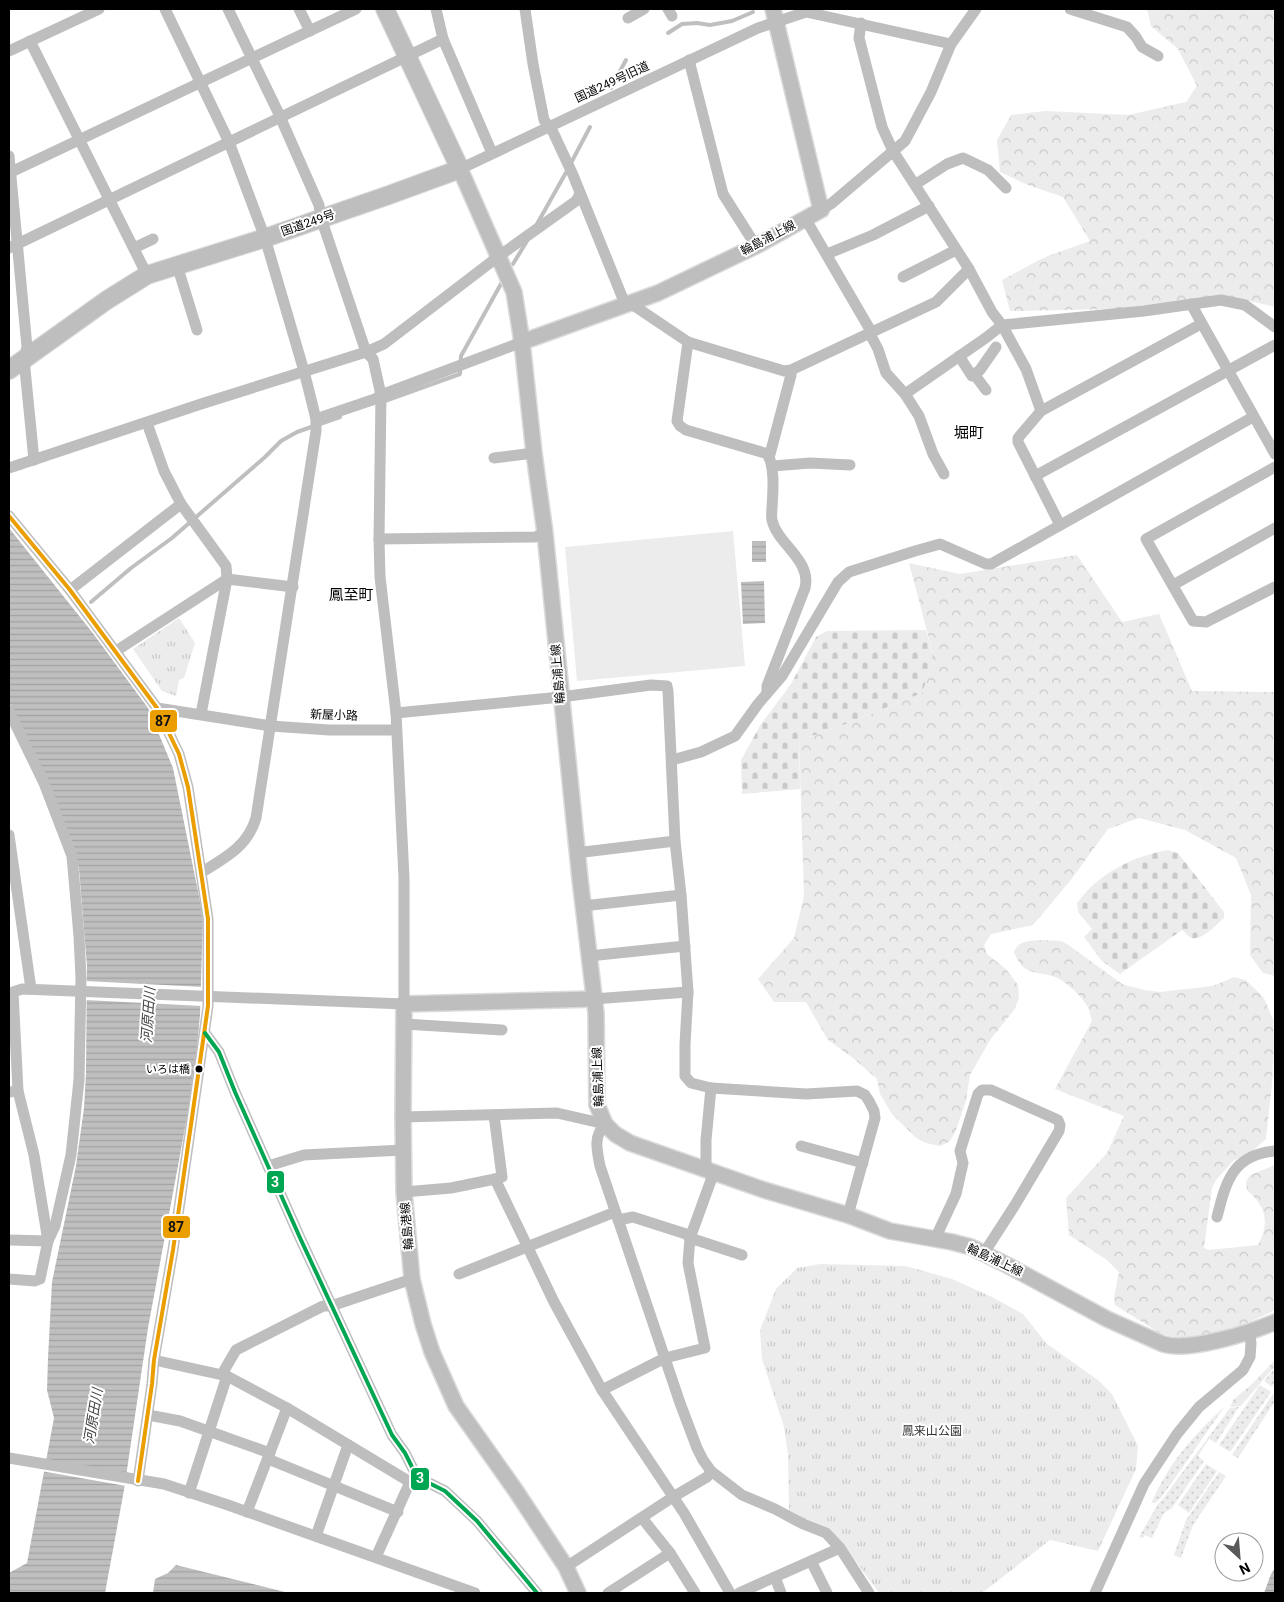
<svg xmlns="http://www.w3.org/2000/svg" width="1284" height="1602" viewBox="0 0 1284 1602" font-family="Roboto,'Noto Sans JP',sans-serif">
<defs>
<pattern id="grass-dots" width="8" height="8" patternUnits="userSpaceOnUse" patternTransform="scale(1.25)"><rect width="8" height="8" fill="#ececec"/><path d="M2 2h.1M6 6h.1" fill="none" stroke="#c9c9c9" stroke-width="1.8" stroke-linecap="round"/></pattern>
<pattern id="forest-crowns" width="20" height="18" patternUnits="userSpaceOnUse" patternTransform="scale(1.25)"><rect width="20" height="18" fill="#ececec"/><path d="M2 6a3 3 0 1 1 6 0M12 15a3 3 0 1 1 6 0" fill="none" stroke="#c9c9c9"/></pattern>
<pattern id="cemetery-stones" width="16" height="16" patternUnits="userSpaceOnUse" patternTransform="scale(1.25)"><rect width="16" height="16" fill="#ececec"/><path d="M2 7V4a2 2 0 0 1 4 0v3zM10 15v-3a2 2 0 0 1 4 0v3z" fill="#c9c9c9"/></pattern>
<pattern id="park-tufts" width="24" height="20" patternUnits="userSpaceOnUse" patternTransform="scale(1.25)"><rect width="24" height="20" fill="#ececec"/><path d="M3 7l-1-3M5 7V3M7 7l1-3M15 17l-1-3M17 17v-4M19 17l1-3" fill="none" stroke="#c9c9c9"/></pattern>
<pattern id="water-rules" width="6" height="5" patternUnits="userSpaceOnUse" patternTransform="scale(1.25)"><rect width="6" height="5" fill="#bfbfbf"/><path d="M0 2.5h6" fill="none" stroke="#a2a2a2"/></pattern>
</defs>
<rect width="100%" height="100%" fill="#fff"/>
<g fill="url(#grass-dots)">
<path d="M1275,1368V1382L1272,1387L1264,1381Z"/>
<path d="M1260,1385L1271,1392L1230,1452L1219,1445Z"/>
<path d="M1273,1394L1275,1395V1401L1238,1458L1232,1455Z"/>
<path d="M1225,1406L1161,1498L1155,1503L1152,1502C1169,1462 1194,1435 1225,1406Z"/>
<path d="M1239,1407L1216,1443L1209,1439L1198,1456L1204,1461L1172,1508L1164,1513L1152,1538L1145,1535L1143,1538L1139,1537L1158,1504L1162,1500L1230,1408Z"/>
<path d="M1206,1464L1217,1471L1189,1513L1178,1505Z"/>
<path d="M1219,1472L1226,1476L1193,1525L1181,1558L1174,1555L1186,1520Z"/>
</g>
<g fill="url(#forest-crowns)">
<path d="M1147,9H1275V307L1228,296L1113,309L1010,311L1002,280L1045,257L1090,241L1063,197L1028,185L1000,172L997,140L1011,115L1045,111L1128,115L1186,102L1197,86L1178,49L1151,26Z"/>
<path d="M1077,555L1122,622L1159,614L1192,691L1275,692V976L1263,973L1250,955L1251,895L1236,858L1185,830L1139,818L1108,829L1070,881L1033,925L991,934L984,945L987,954L1006,969L1018,985L1019,998L1014,1010L990,1040L970,1075L966,1101L955,1133L949,1142L940,1146L926,1143L915,1137L892,1114L880,1094L877,1079L853,1058L828,1040L806,1002H774L758,979L794,938L804,896L799,740L836,728L922,693L934,658L909,563L960,574Z"/>
<path d="M1042,940L1061,941L1067,944L1122,984L1144,990L1160,992L1213,986L1234,977L1246,980L1264,998L1273,1019L1274,1043L1272,1084L1266,1139L1248,1155L1234,1160L1216,1180L1212,1188L1204,1248L1209,1250L1258,1245C1270,1222 1266,1207 1247,1190L1246,1182L1250,1175L1275,1165V1310L1237,1328L1223,1333L1185,1337H1172L1158,1332L1115,1305L1114,1297L1119,1272L1107,1260L1069,1235L1066,1198L1107,1153L1124,1116L1055,1089L1092,1021C1090,1016 1090,1010 1087,1006C1083,997 1064,980 1055,977C1034,970 1024,977 1014,952C1018,940 1031,941 1042,940Z"/>
<path d="M1275,1360V1366L1241,1406L1230,1407L1233,1400L1252,1384Z"/>
</g>
<g fill="url(#cemetery-stones)">
<path d="M926,630L934,658L922,693L836,728L799,740L800,789L742,794L741,760L761,724L791,684L816,637L827,631Z"/>
<path d="M1168,850L1178,853L1224,912V918C1216,925 1203,940 1192,938C1188,937 1185,932 1182,930L1120,974L1102,961L1084,937L1092,929L1078,912L1077,903C1098,874 1133,856 1168,850Z"/>
</g>
<g fill="url(#park-tufts)">
<path d="M179,618L195,643L184,678L179,680L176,696L162,691L133,649Z"/>
<path d="M820,1264L906,1266L952,1279L992,1297L1023,1314L1047,1344L1098,1380L1112,1394L1138,1446L1136,1469L1098,1551L1050,1540L982,1593H879L857,1563L828,1531L789,1513L788,1455L784,1427L762,1359L760,1330L776,1289L797,1268Z"/>
</g>
<path fill="#ececec" d="M733,531L745,666L577,681L565,547Z"/>
<g fill="url(#water-rules)">
<path d="M9,528L92,632L148,708L173,768L203,916L200,1015L194,1079L148,1328L124,1490L105,1593H9V1573L27,1563L54,1418L47,1390L48,1358L52,1282L76,1166L84,1108L86,1073L87,966L79,869L72,841L9,702Z"/>
<rect x="752" y="541" width="14" height="21"/>
<path d="M764,581L765,623L743,624L741,582Z"/>
<path d="M176,1565L289,1593H153L155,1579L168,1573Z"/>
<path d="M1275,1568V1593H1264L1271,1574Z"/>
</g>
<g fill="#fff">
<path d="M85,981L203,987L202,1006L85,1000Z"/>
<path d="M45,1459L125,1473L129,1472L126,1486L41,1471Z"/>
</g>
<g fill="none" stroke-linecap="round" stroke-linejoin="round">
<g stroke="#bfbfbf" stroke-width="4">
<path d="M668,33L682,24L697,23L710,25L732,21L753,12"/>
<path d="M611,88L626,60"/>
<path d="M571,163L590,127"/>
<path d="M537,224L568,169"/>
<path d="M513,264L527,241"/>
<path d="M382,402L460,374L461,356L502,282"/>
<path d="M91,602L131,568L172,538L265,457L281,441L297,432L340,417"/>
</g>
<defs>
<g id="major">
<path d="M460,169L514,292L522,342L534,453L545,533L580,879L596,1013L597,1105L605,1124L615,1134L630,1143L764,1190L848,1215L890,1231L952,1242L971,1247L1007,1265L1107,1319L1163,1344C1189,1352 1249,1333 1275,1322"/>
<path d="M522,342L658,293L756,246L821,210L773,9"/>
<path d="M578,1593L566,1567L516,1491L456,1406L432,1352L423,1324L412,1279L404,1192L403,1117L404,1004L593,999"/>
</g>
<path id="highway" d="M9,370L107,300L147,275L265,238L389,195L460,169L385,9"/>
</defs>
<use href="#major" stroke="#dbdbdb" stroke-width="18"/>
<use href="#highway" stroke="#dbdbdb" stroke-width="20"/>
<g stroke="#bebebe" stroke-width="11">
<path d="M165,9L229,142L265,238L304,371L316,419V431L256,818C248,846 225,858 202,872"/>
<path d="M299,9L310,31"/>
<path d="M436,9L443,39L492,153"/>
<path d="M525,9L533,64L544,120L553,132L573,175L625,304"/>
<path d="M668,9L672,16"/>
<path d="M1070,9L1127,27L1136,37L1142,47L1158,56"/>
<path d="M628,18L644,9"/>
<path d="M861,23L859,38L882,127L893,151L969,269L992,312L1002,325L1144,311L1221,300L1245,305L1275,327"/>
<path d="M30,41L147,275"/>
<path d="M9,51L99,9"/>
<path d="M689,60L723,194L756,246"/>
<path d="M9,156L27,347L24,359L34,460"/>
<path d="M460,169L758,28L806,12L951,44"/>
<path d="M9,173L356,9"/>
<path d="M916,184L947,164L963,158L988,170L1006,188"/>
<path d="M821,210L832,203L905,141L931,92L951,44L976,9"/>
<path d="M805,218L872,333"/>
<path d="M9,248L443,39"/>
<path d="M134,248L153,239"/>
<path d="M827,254L873,235L929,206"/>
<path d="M177,265L197,330"/>
<path d="M903,277L956,250"/>
<path d="M630,303L688,342L784,371L791,370L936,302L969,269"/>
<path d="M1191,304L1275,454"/>
<path d="M870,334L878,349L886,373L905,394L919,416L933,454L944,474"/>
<path d="M688,342L677,421L680,426L686,430L768,454C775,471 773,489 772,508C772,511 771,516 772,520C777,544 812,560 805,588L767,686V693"/>
<path d="M959,356L972,376L980,370L996,347"/>
<path d="M974,374L986,390"/>
<path d="M905,394L987,337L1002,325L1026,369L1041,411"/>
<path d="M316,419L375,399L381,395L522,342"/>
<path d="M147,423L164,471L181,504L226,566L227,579L201,714"/>
<path d="M494,458L534,453"/>
<path d="M769,458L791,375V370"/>
<path d="M773,466L810,463L850,465"/>
<path d="M1275,467L1146,539L1193,621L1206,622L1275,587"/>
<path d="M9,468L201,404L366,352L384,344L499,256L576,201L580,194"/>
<path d="M1035,476L1275,345"/>
<path d="M9,516L70,590L157,708L179,754L188,787L208,919V1006L173,1250L154,1360L152,1384L138,1481"/>
<path d="M1060,525L1018,442V438L1041,411L1201,324"/>
<path d="M379,539L535,537L545,533"/>
<path d="M1173,585L1275,528"/>
<path d="M70,590L181,504"/>
<path d="M116,651L227,579L293,587"/>
<path d="M157,708L271,726L329,730H396"/>
<path d="M9,711L44,783L72,856L79,936L81,978L79,1080L71,1155L55,1226L48,1241L40,1279L35,1281L9,1279"/>
<path d="M396,713L561,697L651,685L667,686L668,691L675,841L681,895L688,992L685,1044V1076L691,1083L711,1088L806,1094L857,1091L865,1095L869,1101L874,1111L875,1118L848,1215"/>
<path d="M672,760L701,752L735,736L758,704L782,676L838,582L849,572L915,551L940,544L986,564H991L1253,417"/>
<path d="M9,835L31,989"/>
<path d="M577,850L584,852L675,841"/>
<path d="M583,906L681,895"/>
<path d="M589,956L685,946"/>
<path d="M593,999L688,992"/>
<path d="M404,1024L502,1030"/>
<path d="M205,1033L219,1052L235,1092L301,1240L392,1435L405,1453L417,1477L445,1491L477,1521L537,1593"/>
<path d="M18,1091L34,1155L48,1241"/>
<path d="M9,1092L18,1091L13,992L22,989L404,1004V878L396,713L380,577L379,539L381,395L373,359L366,352L321,218L319,205L278,112L228,9"/>
<path d="M494,1115L502,1177L495,1179L554,1302L602,1390L684,1513L730,1593"/>
<path d="M403,1117L557,1113L605,1124C593,1137 597,1150 600,1166L680,1403L697,1448L703,1460L711,1471L742,1495L775,1509L803,1524L826,1533L840,1548L869,1593"/>
<path d="M801,1146L863,1163"/>
<path d="M268,1166L304,1155L403,1150"/>
<path d="M706,1169V1140L711,1088"/>
<path d="M404,1192L451,1188L495,1179"/>
<path d="M1217,1217C1226,1182 1232,1155 1275,1151"/>
<path d="M618,1220L633,1217L686,1234L690,1238L742,1255"/>
<path d="M935,1239L956,1194L963,1163L960,1151L978,1094L982,1090H991L1058,1120L1060,1125L1059,1131L1015,1205L984,1253"/>
<path d="M9,1240L48,1241"/>
<path d="M459,1274L615,1212"/>
<path d="M154,1360L227,1376L287,1408L410,1482"/>
<path d="M222,1374L236,1350L323,1306H331L412,1279"/>
<path d="M602,1390L665,1358L705,1348L688,1263L690,1238L714,1172"/>
<path d="M148,1415L180,1421L270,1453"/>
<path d="M9,1458L164,1484L228,1505L475,1593"/>
<path d="M268,1459L398,1512"/>
<path d="M189,1493L227,1376"/>
<path d="M247,1512L287,1408"/>
<path d="M642,1518L670,1553L695,1593"/>
<path d="M316,1536L348,1445"/>
<path d="M376,1557L410,1482L416,1478"/>
<path d="M811,1561L827,1593"/>
<path d="M566,1567L673,1497L707,1477L711,1471"/>
<path d="M775,1577L781,1593"/>
<path d="M608,1593L670,1553"/>
<path d="M739,1593L840,1548"/>
<path d="M1095,1593L1144,1484L1177,1434L1199,1407L1243,1370L1250,1357L1251,1343L1249,1331"/>
</g>
<use href="#major" stroke="#bebebe" stroke-width="15"/>
<use href="#highway" stroke="#bebebe" stroke-width="18"/>
<defs>
<path id="bus-1" d="M9,516L70,590L157,708L179,754L188,787L208,919V1006L173,1250L154,1360L152,1384L138,1481"/>
<path id="bus-2" d="M205,1033L219,1052L235,1092L301,1240L392,1435L405,1453L417,1477L445,1491L477,1521L537,1593"/>
</defs>
<use href="#bus-1" stroke="#fff" stroke-width="8"/>
<use href="#bus-2" stroke="#fff" stroke-width="8"/>
<use href="#bus-1" stroke="#eb9e00" stroke-width="4"/>
<use href="#bus-2" stroke="#00a651" stroke-width="4"/>
</g>
<circle fill="#000" stroke="#fff" stroke-width="2" cx="199" cy="1069" r="4.5"/>
<g text-anchor="middle" dominant-baseline="central" stroke-width="4" stroke-linejoin="round" paint-order="stroke">
<g font-size="11" fill="#000" stroke="#fff" text-anchor="end">
<text x="190" y="1069">いろは橋</text>
</g>
<g font-size="12" fill="#000" stroke="#fff">
<text transform="translate(612 82) rotate(-25)">国道249号旧道</text>
<text transform="translate(308 223) rotate(-19)">国道249号</text>
<text transform="translate(768 238) rotate(-28)">輪島浦上線</text>
<text transform="translate(558 674) rotate(-95)">輪島浦上線</text>
<text transform="translate(334 715) rotate(2)">新屋小路</text>
<text transform="translate(598 1077) rotate(-92)">輪島浦上線</text>
<text transform="translate(407 1226) rotate(-95)">輪島港線</text>
<text transform="translate(995 1260) rotate(25)">輪島浦上線</text>
</g>
<g font-size="12" fill="#333" stroke="#fff">
<text x="932" y="1431">鳳来山公園</text>
</g>
<g font-size="14" font-style="italic" fill="#444" stroke="#fff">
<text transform="translate(148 1015) rotate(-86)">河原田川</text>
<text transform="translate(93 1416) rotate(-81)">河原田川</text>
</g>
<g font-size="15" fill="#000" stroke="#fff">
<text x="969" y="433">堀町</text>
<text x="351" y="595">鳳至町</text>
</g>
</g>
<g stroke="#fff" stroke-width="2">
<rect x="149" y="709" width="29" height="24" rx="5" fill="#eb9e00"/>
<rect x="266" y="1170" width="19" height="24" rx="5" fill="#00a651"/>
<rect x="162" y="1215" width="29" height="24" rx="5" fill="#eb9e00"/>
<rect x="410" y="1467" width="20" height="24" rx="5" fill="#00a651"/>
</g>
<g font-size="14" text-anchor="middle" font-weight="bold" fill="#fff">
<text x="275" y="1187">3</text>
<text x="420" y="1483">3</text>
</g>
<g font-size="14" text-anchor="middle" font-weight="bold" fill="#111">
<text x="163" y="726">87</text>
<text x="176" y="1232">87</text>
</g>
<rect width="1284" height="1602" fill="none" stroke="#000000" stroke-width="20"/>
<g transform="translate(1239 1557) rotate(154)"><circle r="24" fill="#ffffff" stroke="#999999"/>
<path d="M0-4L9 19L0 12L-9 19Z" fill="#595959"/>
<text y="-8" font-size="14" font-weight="bold" text-anchor="middle" fill="#000000">N</text>
</g>
</svg>
